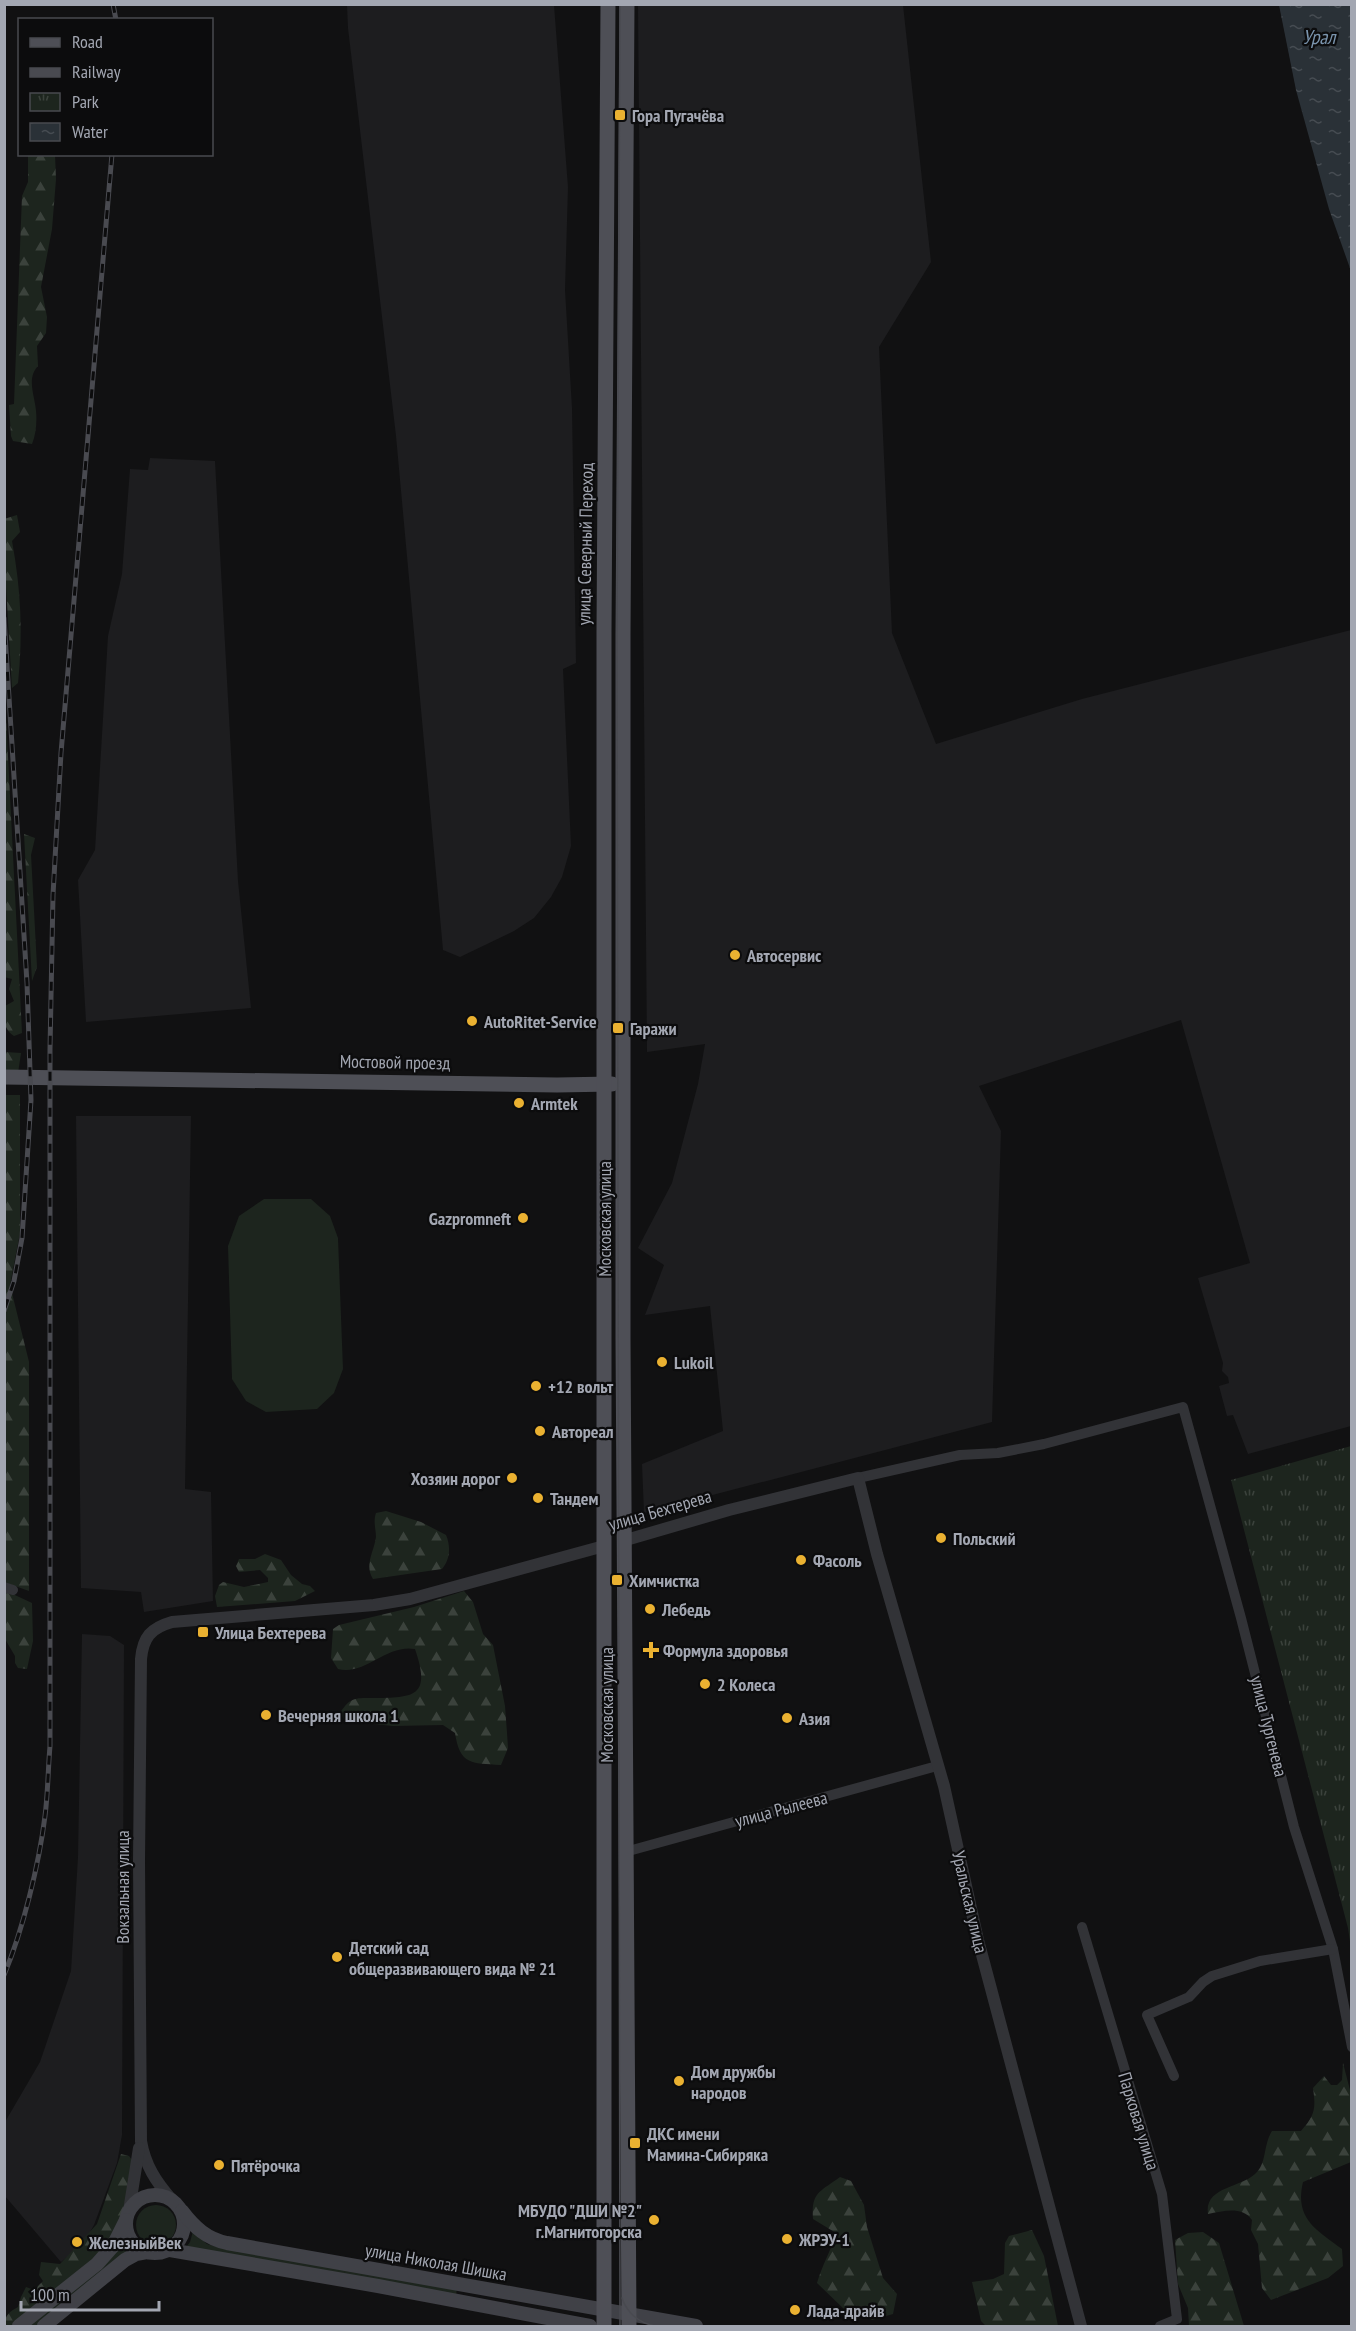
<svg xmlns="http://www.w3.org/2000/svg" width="1356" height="2331" viewBox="0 0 1356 2331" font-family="'PT Sans Narrow',sans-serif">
<defs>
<pattern id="forest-firs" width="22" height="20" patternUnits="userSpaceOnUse" patternTransform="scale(1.5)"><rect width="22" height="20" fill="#1d251e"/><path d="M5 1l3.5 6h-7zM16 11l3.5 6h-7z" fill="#3b423c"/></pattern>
<pattern id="park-tufts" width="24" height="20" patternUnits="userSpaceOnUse" patternTransform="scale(1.5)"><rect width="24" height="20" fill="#1d251e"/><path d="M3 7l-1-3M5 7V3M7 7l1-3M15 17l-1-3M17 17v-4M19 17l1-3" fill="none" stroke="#3b423c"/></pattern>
<pattern id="water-ripples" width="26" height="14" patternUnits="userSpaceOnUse" patternTransform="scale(1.5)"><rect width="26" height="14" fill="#2a3137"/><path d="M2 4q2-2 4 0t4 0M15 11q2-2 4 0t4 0" fill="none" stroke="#464c52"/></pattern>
</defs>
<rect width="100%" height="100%" fill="#111112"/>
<g fill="#1d1d1f">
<path d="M347,5H554L568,187L565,290L572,408L576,663L563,669L571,846L562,877L551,897L534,918L514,931L460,957L443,950L396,436L348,28Z"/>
<path d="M638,5H903L931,262L879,347L892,633L936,744L1082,699L1351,630V1426L1248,1454L1233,1415L1227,1416L1219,1386L1229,1383L1228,1377L1222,1371L1223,1363L1198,1278L1250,1263L1181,1020L979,1086L1001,1131L992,1422L644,1513L642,1464L723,1431L710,1306L645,1315L664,1265L638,1248L672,1183L698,1084L705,1044L647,1052Z"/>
<path d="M150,458L215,461L238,881L251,1008L86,1022L78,880L95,850L108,636L122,574L130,469L148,470Z"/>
<path d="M76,1116H191L185,1489L211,1492L213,1601L144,1612L141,1592L81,1588Z"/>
<path d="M82,1634L110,1636L124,1645L122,2135L117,2163L94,2225L83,2244L61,2262L5,2196V2122L40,2062L71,1971L78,1857Z"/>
</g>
<g fill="#1d251e">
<path d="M264,1199H311L330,1216L338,1238L343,1369L334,1393L317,1409L266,1412L246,1401L232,1379L228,1246L239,1216Z"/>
<circle cx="156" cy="2225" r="20"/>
<path d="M193,2231L207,2244L218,2247L457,2287L456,2297L183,2251L190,2242Z"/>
<path d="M124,2234L134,2249L39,2326H25Z"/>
</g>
<g fill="url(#forest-firs)">
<path d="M28,155H55L56,179L52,229L41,287L47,317L46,333L37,346L38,366C26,378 35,397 36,411C37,422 36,434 32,444L13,441L11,436L9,405L14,404L22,196L28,182Z"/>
<path d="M17,515L20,532L12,541C21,590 23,634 18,683L12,688L5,570L4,519Z"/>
<path d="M5,717H6L22,1033L14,1036C3,1029 4,1019 5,1006L14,1001L9,989L12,979L4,977Z"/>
<path d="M24,834L35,838L31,855L37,967L32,981Z"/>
<path d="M5,1052L21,1053L18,1073H5Z"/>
<path d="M4,1095H20V1233L10,1285L29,1362V1591L4,1582Z"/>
<path d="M386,1511L421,1522L446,1535C451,1547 450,1559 442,1569L373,1579C364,1565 374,1552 376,1537C376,1529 373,1522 376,1513Z"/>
<path d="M265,1554L281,1560L291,1575L302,1584L310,1586L315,1591L295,1601L217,1607L215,1596L219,1585L223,1582L244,1587L268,1582V1578L260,1570L239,1572L236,1566L239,1559H255Z"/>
<path d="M4,1590L32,1603L33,1641L27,1669L18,1668L15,1663V1656L5,1639Z"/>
<path d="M464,1591L473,1602L483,1634L493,1645L505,1706L507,1733L508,1748L501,1765C471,1763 460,1765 455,1733L443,1725L393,1726L345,1721L340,1713C342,1710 346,1704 349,1702C355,1697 365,1698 372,1698C416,1698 431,1696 415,1649C386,1644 365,1676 338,1669L331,1658L333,1629L339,1625L414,1607Z"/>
<path d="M1343,2063L1351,2094V2162L1303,2182C1294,2219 1317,2230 1342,2249L1343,2266L1328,2278L1271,2300L1262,2288L1258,2244L1251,2230L1252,2220C1242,2206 1224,2211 1208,2214C1204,2187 1240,2188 1255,2174C1267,2164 1263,2145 1272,2131H1301C1315,2115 1316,2109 1313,2088L1324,2076L1331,2085H1337L1342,2080Z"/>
<path d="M121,2154L129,2156L132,2160C129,2183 127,2206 117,2227C101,2263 46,2300 15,2326H5C4,2316 9,2312 18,2307L21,2297L26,2287L34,2290L43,2281L39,2275L41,2262L60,2264L97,2224Z"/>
<path d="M840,2177L851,2181L864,2205L867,2227L883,2278L897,2294L893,2314L872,2320L861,2311L844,2309L817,2283C822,2265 831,2251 836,2233L813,2219C811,2192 820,2192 840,2177Z"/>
<path d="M1032,2230L1044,2256L1058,2326H986L981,2321L972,2282L993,2279L1004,2274L1005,2243L1009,2236Z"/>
<path d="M1203,2232L1219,2243L1244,2326H1189L1188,2308L1178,2284L1175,2240L1188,2233Z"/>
</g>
<path fill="url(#park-tufts)" d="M1351,1446H1352L1351,1948L1348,1928L1231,1480Z"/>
<path fill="url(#water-ripples)" d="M1279,5H1351V271L1329,209L1296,90Z"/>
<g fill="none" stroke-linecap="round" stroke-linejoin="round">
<g stroke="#323337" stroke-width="10">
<path d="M858,1478L960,1455L998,1453L1044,1444L1183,1407L1241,1618L1294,1827L1333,1949L1352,2047"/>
<path d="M4,1587L13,1590"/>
<path d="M625,1852L937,1766"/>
<path d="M1082,1927L1162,2194L1177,2319L1160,2326"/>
<path d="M1174,2076L1147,2015L1189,1997L1203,1982L1212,1976L1260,1961L1333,1949"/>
</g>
<g stroke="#323337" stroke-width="12">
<path d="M626,1540L729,1510L858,1478L877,1554L944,1786L978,1940L1081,2326"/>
<path d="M172,2200C156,2182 145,2165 141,2141L139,1861L141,1659C143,1637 151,1628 172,1622L374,1605L410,1599L604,1546"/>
<path d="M129,2211L139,2148"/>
</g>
<g stroke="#404147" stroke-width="14">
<circle cx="155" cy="2224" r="29"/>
<path d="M182,2211C194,2227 207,2239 227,2243L696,2326"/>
<path d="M170,2250L378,2286L590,2326"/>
<path d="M19,2326L97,2264L113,2246L126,2220"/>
<path d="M44,2326L125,2260L136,2254L147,2252"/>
</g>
<g stroke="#4e4f56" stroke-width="15">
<path d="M627,4L623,635V1338L629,2326"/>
<path d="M4,1077L557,1085L612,1084"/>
<path d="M604,2326V632L608,4"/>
</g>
<g stroke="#494a50" stroke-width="1.5">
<path d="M622,2298C627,2313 639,2323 655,2326"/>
<path d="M620,2326L617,635L620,4"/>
</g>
<defs>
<g id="rail">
<path d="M113,4L116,20"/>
<path d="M4,618L27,983L31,1100L22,1238L14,1281L4,1311"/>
<path d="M4,1975C23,1930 39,1864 45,1816C48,1793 48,1769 50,1746V1049L53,895L61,753L112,154"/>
</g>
</defs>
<use href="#rail" stroke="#494a50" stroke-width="5"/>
<use href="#rail" stroke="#0c0c0d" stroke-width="3" stroke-dasharray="9" stroke-linecap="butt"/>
</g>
<g fill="#eab131" stroke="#0c0c0d" stroke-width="2">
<rect x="614" y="109" width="12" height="12" rx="3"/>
<circle cx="735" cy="955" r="6"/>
<circle cx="472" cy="1021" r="6"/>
<rect x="612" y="1022" width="12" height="12" rx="3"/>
<circle cx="519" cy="1103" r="6"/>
<circle cx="523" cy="1218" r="6"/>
<circle cx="662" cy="1362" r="6"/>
<circle cx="536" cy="1386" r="6"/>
<circle cx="540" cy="1431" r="6"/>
<circle cx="512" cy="1478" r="6"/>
<circle cx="538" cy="1498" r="6"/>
<circle cx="941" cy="1538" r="6"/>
<circle cx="801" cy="1560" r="6"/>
<rect x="611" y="1574" width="12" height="12" rx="3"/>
<circle cx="650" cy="1609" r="6"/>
<rect x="197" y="1626" width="12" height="12" rx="3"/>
<path d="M648 1641h6v6h6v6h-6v6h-6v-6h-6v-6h6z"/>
<circle cx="705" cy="1684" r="6"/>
<circle cx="266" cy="1715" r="6"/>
<circle cx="787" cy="1718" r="6"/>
<circle cx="337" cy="1957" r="6"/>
<circle cx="679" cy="2081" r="6"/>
<rect x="629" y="2137" width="12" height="12" rx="3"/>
<circle cx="219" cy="2165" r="6"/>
<circle cx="654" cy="2220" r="6"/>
<circle cx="787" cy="2239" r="6"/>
<circle cx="77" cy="2242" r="6"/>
<circle cx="795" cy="2310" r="6"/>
</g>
<g text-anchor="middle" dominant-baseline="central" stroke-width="4.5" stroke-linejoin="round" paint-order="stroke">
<g font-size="18" font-weight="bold" fill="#a3a7b2" stroke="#0c0c0d" text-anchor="start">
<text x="632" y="115">Гора Пугачёва</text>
<text x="747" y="955">Автосервис</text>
<text x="484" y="1021">AutoRitet-Service</text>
<text x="630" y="1028">Гаражи</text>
<text x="531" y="1103">Armtek</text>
<text x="511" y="1218" text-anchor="end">Gazpromneft</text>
<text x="674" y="1362">Lukoil</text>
<text x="548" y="1386">+12 вольт</text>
<text x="552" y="1431">Автореал</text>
<text x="500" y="1478" text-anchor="end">Хозяин дорог</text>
<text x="550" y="1498">Тандем</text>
<text x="953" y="1538">Польский</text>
<text x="813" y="1560">Фасоль</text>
<text x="629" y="1580">Химчистка</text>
<text x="662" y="1609">Лебедь</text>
<text x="215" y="1632">Улица Бехтерева</text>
<text x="663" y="1650">Формула здоровья</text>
<text x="717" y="1684">2 Колеса</text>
<text x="278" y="1715">Вечерняя школа 1</text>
<text x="799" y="1718">Азия</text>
<text x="349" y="1947">Детский сад<tspan x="349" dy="21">общеразвивающего вида № 21</tspan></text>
<text x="691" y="2071">Дом дружбы<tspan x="691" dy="21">народов</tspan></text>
<text x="647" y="2133">ДКС имени<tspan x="647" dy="21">Мамина-Сибиряка</tspan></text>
<text x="231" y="2165">Пятёрочка</text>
<text x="642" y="2210" text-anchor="end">МБУДО "ДШИ №2"<tspan x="642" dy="21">г.Магнитогорска</tspan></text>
<text x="799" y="2239">ЖРЭУ-1</text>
<text x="89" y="2242">ЖелезныйВек</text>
<text x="807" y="2310">Лада-драйв</text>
</g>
<g font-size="18" fill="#a3a7b2" stroke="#0c0c0d">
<text transform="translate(585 544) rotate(-89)">улица Северный Переход</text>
<text transform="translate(395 1062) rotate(1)">Мостовой проезд</text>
<text transform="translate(604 1219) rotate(-90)">Московская улица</text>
<text transform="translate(660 1510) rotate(-16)">улица Бехтерева</text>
<text transform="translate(606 1705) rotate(-90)">Московская улица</text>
<text transform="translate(1269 1726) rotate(76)">улица Тургенева</text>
<text transform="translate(781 1809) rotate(-15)">улица Рылеева</text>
<text transform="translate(122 1887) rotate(-90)">Вокзальная улица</text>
<text transform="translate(970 1902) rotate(77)">Уральская улица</text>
<text transform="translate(1139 2121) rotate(73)">Парковая улица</text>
<text transform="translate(436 2262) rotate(10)">улица Николая Шишка</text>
</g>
<g font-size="20" font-style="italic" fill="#7a94ad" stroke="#0c0c0d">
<text x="1319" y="37">Урал</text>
</g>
</g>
<rect width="1356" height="2331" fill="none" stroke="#a3a7b2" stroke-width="12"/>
<rect x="18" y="18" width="195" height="138" fill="#0c0c0d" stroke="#484a4f" stroke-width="1.5"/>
<rect x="30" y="38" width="30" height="9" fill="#4e4f56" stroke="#484a4f" stroke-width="1.5"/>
<text x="72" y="48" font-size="18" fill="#a3a7b2">Road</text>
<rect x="30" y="68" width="30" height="9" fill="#494a50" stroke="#484a4f" stroke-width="1.5"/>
<text x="72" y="78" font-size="18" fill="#a3a7b2">Railway</text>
<rect x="30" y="93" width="30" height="18" fill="url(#park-tufts)" stroke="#484a4f" stroke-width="1.5"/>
<text x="72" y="108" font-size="18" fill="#a3a7b2">Park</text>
<rect x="30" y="123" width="30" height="18" fill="url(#water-ripples)" stroke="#484a4f" stroke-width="1.5"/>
<text x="72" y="138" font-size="18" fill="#a3a7b2">Water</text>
<path d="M21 2301v9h138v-9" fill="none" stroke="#a3a7b2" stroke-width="3"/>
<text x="30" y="2301" font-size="18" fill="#a3a7b2" stroke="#0c0c0d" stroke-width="4.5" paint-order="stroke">100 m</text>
</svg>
